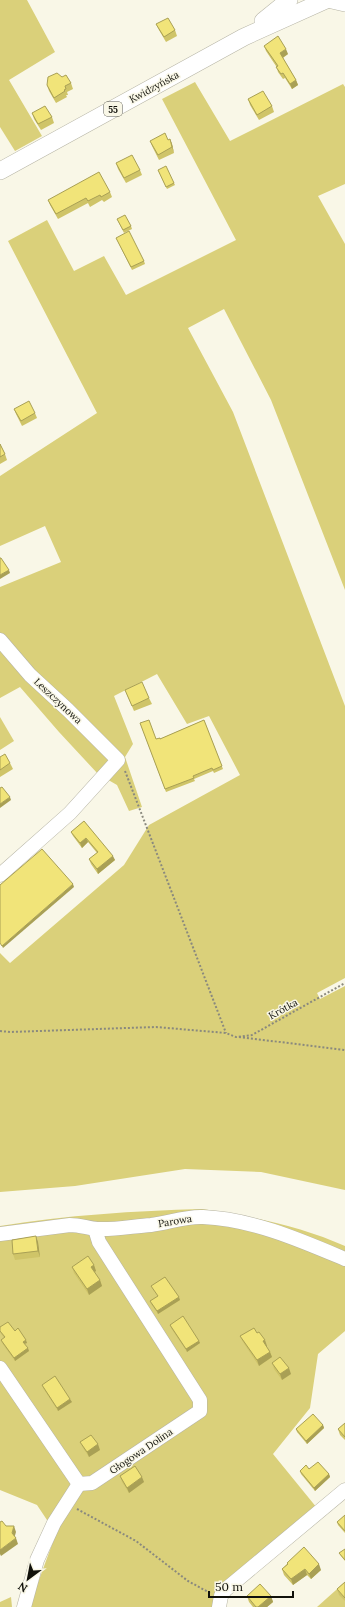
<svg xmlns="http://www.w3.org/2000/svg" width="345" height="1607" viewBox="0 0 345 1607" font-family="Lora,serif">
<rect width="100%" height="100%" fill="#f9f7e7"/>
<g fill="#dad07a">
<path d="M0,0H27L55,52L9,80L42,136L15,151L0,127Z"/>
<path d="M195,82L230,141L343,84L345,87V184L318,196L345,244V590L271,400L224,309L188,328L233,412L345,706V978L317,993L320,999L345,986V1190L261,1172L185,1169L75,1186L0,1192V953L10,963L124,865L149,825L240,775L209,716L187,724L157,674L114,696L133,744L125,757L142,807L129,811L117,785L98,774L59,732L20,687L0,698V587L61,562L45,526L0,546V476L97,413L8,241L47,220L74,271L104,256L126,295L236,240L162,99Z"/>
<path d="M0,717L14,741L0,750Z"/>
<path d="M202,1209C250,1216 300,1226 345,1246V1331L318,1354L310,1408L273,1454L317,1508L219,1587L225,1607H29L57,1531L47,1520L37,1505L0,1490V1226C67,1215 134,1211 202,1209Z"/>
<path d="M345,1582V1607H317Z"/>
<path d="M11,1597L12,1607H0V1602Z"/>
</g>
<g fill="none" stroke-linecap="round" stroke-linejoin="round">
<defs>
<g id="minor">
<path d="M0,640L30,675L68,710L118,760L70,813L0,875"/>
<path d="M0,1234L70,1225C79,1225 88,1228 97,1229C115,1230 134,1226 151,1225C168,1223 186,1216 203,1217C252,1219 300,1240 345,1259"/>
<path d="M0,1368L79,1484"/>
<path d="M79,1484L92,1483L200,1411V1400L99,1242L95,1229"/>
<path d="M24,1607L37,1560L54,1523L79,1484"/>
<path d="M219,1607L221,1596L225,1590L345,1490"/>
</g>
<g id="major">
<path d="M332,0L345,3"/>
<path d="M263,21L289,0"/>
<path d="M0,171L244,37L326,0"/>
</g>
</defs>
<use href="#minor" stroke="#b6b4a5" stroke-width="15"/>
<use href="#major" stroke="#b6b4a5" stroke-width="18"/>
<g stroke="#8a897e" stroke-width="2" stroke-dasharray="2 2" stroke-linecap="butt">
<path d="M125,771L226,1033"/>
<path d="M0,1031L10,1032L156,1027L226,1033L236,1037L252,1035L345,983"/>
<path d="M239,1037L345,1050"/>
<path d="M77,1509L136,1541L188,1581L210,1593"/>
</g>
<use href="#minor" stroke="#fff" stroke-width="14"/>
<use href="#major" stroke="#fff" stroke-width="17"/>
</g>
<g fill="#cfc468">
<path d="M156,24L175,30L177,36L166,42L159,30Z"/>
<path d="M264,46L288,54L283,58L296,80L298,85L292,89L285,78L283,79L278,72L276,66L266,51Z"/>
<path d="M62,77L71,83L73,89L67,92L68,95H66L67,97L56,103L49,91L47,85Z"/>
<path d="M248,99L272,106L274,112L259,120L250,105Z"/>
<path d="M32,113L52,117L54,123L41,130L34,119Z"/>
<path d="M170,139L172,144L174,153L159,160L152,146L150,141L168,140Z"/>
<path d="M116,163L140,170L142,175L126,183L118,169Z"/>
<path d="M158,170L174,183L175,185L167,189Z"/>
<path d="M110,192L112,197L104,202L102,200L90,207L88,203L58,219L50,205L48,200Z"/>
<path d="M117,219L131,226L132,229L124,233Z"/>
<path d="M116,238L144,261L145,264L132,270Z"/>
<path d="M14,409L35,413L37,418L22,426L16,414Z"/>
<path d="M0,444L5,454L7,460L0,464Z"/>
<path d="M125,690L149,698L152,704L134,711Z"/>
<path d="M204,720L223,769L214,773L213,771L194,779L195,781L166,792L140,723L156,739H160Z"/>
<path d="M0,757L10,763L13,769L0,777Z"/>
<path d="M84,821L115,860L98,874L91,864L89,859L97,853L88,842L82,848L73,836L71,832Z"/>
<path d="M38,1242L40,1257L15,1260L13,1254Z"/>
<path d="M94,1265L96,1271L95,1272L100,1280L102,1286L89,1295L74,1273L72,1267Z"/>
<path d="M151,1286L180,1300L158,1314L151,1304L150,1301L158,1296L153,1289Z"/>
<path d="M170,1325L199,1341L200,1343L187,1352L171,1328Z"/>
<path d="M0,1327L15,1331L27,1343L25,1344L29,1351L15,1361L2,1343L1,1340L4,1338L0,1332Z"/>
<path d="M240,1336L267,1346H266L270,1352L272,1357L259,1366L243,1342Z"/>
<path d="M272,1363L291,1374L282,1380L274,1369Z"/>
<path d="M42,1385L72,1402L58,1411L43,1388Z"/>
<path d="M345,1423V1440L340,1435L338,1429Z"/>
<path d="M323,1425L324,1428L307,1444L297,1432L296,1429Z"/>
<path d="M80,1442L100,1450L89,1457L83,1448Z"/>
<path d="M309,1469L329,1474L330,1477L315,1491L301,1474L300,1471Z"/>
<path d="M120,1476L144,1482L129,1493L122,1482Z"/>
<path d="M345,1515V1533L338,1525L337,1522Z"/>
<path d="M345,1549V1561L341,1556L339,1553Z"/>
<path d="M287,1563L321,1570L311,1579L307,1575L293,1585L284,1575L282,1569L287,1564Z"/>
<path d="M345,1582V1601L339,1595L337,1589Z"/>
<path d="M247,1596H271L273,1602L267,1607H253L249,1602Z"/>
</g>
<g fill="#a9a055">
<path d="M286,49L288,54L282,58L280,53Z"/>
<path d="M296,80L298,85L292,89L290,84Z"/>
<path d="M170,139L172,144L174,153L172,147Z"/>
<path d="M9,570L10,573L0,579V575Z"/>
<path d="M10,797L11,800L0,808V804Z"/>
<path d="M86,838L88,842L82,848L80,843Z"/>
<path d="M113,856L115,860L98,874L97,869Z"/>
<path d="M73,884L74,887L3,948L2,946Z"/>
<path d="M36,1236L38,1242L40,1257L38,1251Z"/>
<path d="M94,1265L96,1271L93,1273L91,1267Z"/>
<path d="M100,1280L102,1286L89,1295L87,1289Z"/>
<path d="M179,1297L180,1300L158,1314L157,1311Z"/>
<path d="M26,1340L27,1343L24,1344L23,1342Z"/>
<path d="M265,1340L267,1346L265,1347L263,1341Z"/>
<path d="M199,1341L200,1343L187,1352L186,1349Z"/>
<path d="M28,1348L29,1351L15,1361L14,1358Z"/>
<path d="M270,1352L272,1357L259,1366L257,1360Z"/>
<path d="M289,1368L291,1374L282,1380L280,1374Z"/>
<path d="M70,1399L72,1402L58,1411L57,1408Z"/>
<path d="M323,1425L324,1428L307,1444L306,1441Z"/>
<path d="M98,1444L100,1450L89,1457L87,1452Z"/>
<path d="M329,1474L330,1477L315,1491L314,1488Z"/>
<path d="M142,1477L144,1482L129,1493L127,1488Z"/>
<path d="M14,1526L16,1532L14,1539L12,1533Z"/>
<path d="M16,1538L18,1544L1,1556L0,1554V1550Z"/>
<path d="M319,1564L321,1570L311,1579L309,1574Z"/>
<path d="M305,1569L307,1575L293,1585L291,1579Z"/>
<path d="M271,1596L273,1602L267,1607H258Z"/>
</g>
<g fill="#f1e479" stroke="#a9a055">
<path d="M168,18L175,30L164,37L156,24Z"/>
<path d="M278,36L286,49L280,53L296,80L290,84L283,73L281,74L276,67L278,66L264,46Z"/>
<path d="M57,73L62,77L66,75L71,83L65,86L66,89L64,90L65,91L54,98L47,85L48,77Z"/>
<path d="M263,91L272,106L257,115L248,99Z"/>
<path d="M45,106L52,117L38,124L32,113Z"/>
<path d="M165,133L168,140L170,139L172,147L158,155L150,141Z"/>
<path d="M132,155L140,170L124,178L116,163Z"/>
<path d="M166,166L174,183L166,187L158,170Z"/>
<path d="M99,172L110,192L101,197L100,195L88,201L86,198L56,214L48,200Z"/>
<path d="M125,215L131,226L123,230L117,219Z"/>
<path d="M129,231L144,261L131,267L116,238Z"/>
<path d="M29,401L35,413L21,421L14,409Z"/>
<path d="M0,444L5,454L0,457Z"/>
<path d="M0,558H1L9,570L0,575Z"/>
<path d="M142,682L149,698L132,706L125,690Z"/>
<path d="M149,720L156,739L160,738V739L204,720L222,766L213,770L212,768L193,776L194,778L165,789L140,723Z"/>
<path d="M5,754L10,763L0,770V757Z"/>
<path d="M2,787L10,797L0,804V788Z"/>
<path d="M84,821L113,856L97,869L89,859L98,852L86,838L80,843L71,832Z"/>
<path d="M42,849L73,884L2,946L0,943V885Z"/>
<path d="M36,1236L38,1251L13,1254L12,1240Z"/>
<path d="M88,1256L94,1265L91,1267L100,1280L87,1289L72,1267Z"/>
<path d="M165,1277L179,1297L157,1311L150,1301L158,1296L151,1286Z"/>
<path d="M183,1316L199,1341L186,1349L170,1325Z"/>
<path d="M8,1322L15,1331L18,1328L26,1340L23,1342L28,1348L14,1358L1,1340L5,1337L0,1331V1327Z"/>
<path d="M254,1328L257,1333L259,1332L265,1340L263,1341L270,1352L257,1360L240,1336Z"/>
<path d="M280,1357L289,1368L280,1374L272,1363Z"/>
<path d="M55,1376L70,1399L57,1408L42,1385Z"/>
<path d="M313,1414L323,1425L306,1441L296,1429Z"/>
<path d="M345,1423V1437L338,1429Z"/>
<path d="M91,1435L98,1444L87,1452L80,1442Z"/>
<path d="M318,1462L329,1474L314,1488L300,1471L306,1465L309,1469Z"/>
<path d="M135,1466L142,1477L127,1488L120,1476Z"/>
<path d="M345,1515V1531L337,1522Z"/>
<path d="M2,1521L6,1526H14L12,1533L16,1538L0,1550V1522Z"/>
<path d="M304,1547L319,1564L309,1574L305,1569L291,1579L282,1569L288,1564L287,1563Z"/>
<path d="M345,1549V1560L339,1553Z"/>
<path d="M345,1582V1598L337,1589Z"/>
<path d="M260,1584L271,1596L258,1607H256L247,1596Z"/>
</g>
<g text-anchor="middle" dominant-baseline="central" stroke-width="3" stroke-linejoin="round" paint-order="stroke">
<rect fill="#f9f7e7" stroke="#57564d" stroke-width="1" x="104" y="102" width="18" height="14" rx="3"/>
<g font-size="9" font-weight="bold" fill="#11110b">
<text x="113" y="109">55</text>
</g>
<g font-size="10" fill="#11110b" stroke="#f9f7e7">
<text transform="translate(154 87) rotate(-29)">Kwidzyńska</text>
<text transform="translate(58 701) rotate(43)">Leszczynowa</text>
<text transform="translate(283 1009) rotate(-29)">Krótka</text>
<text transform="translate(175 1221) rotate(-9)">Parowa</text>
<text transform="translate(141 1451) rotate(-34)">Głogowa Dolina</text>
</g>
</g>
<g transform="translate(28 1579) rotate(212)" stroke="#f9f7e7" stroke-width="3" paint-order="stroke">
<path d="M0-3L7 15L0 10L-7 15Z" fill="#11110b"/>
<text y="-6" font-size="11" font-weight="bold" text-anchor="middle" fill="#11110b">N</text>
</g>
<path d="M209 1591v6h84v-6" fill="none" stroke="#11110b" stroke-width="2"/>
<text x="215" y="1591" font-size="12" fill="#11110b" stroke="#f9f7e7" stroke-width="3" paint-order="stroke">50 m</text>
</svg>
